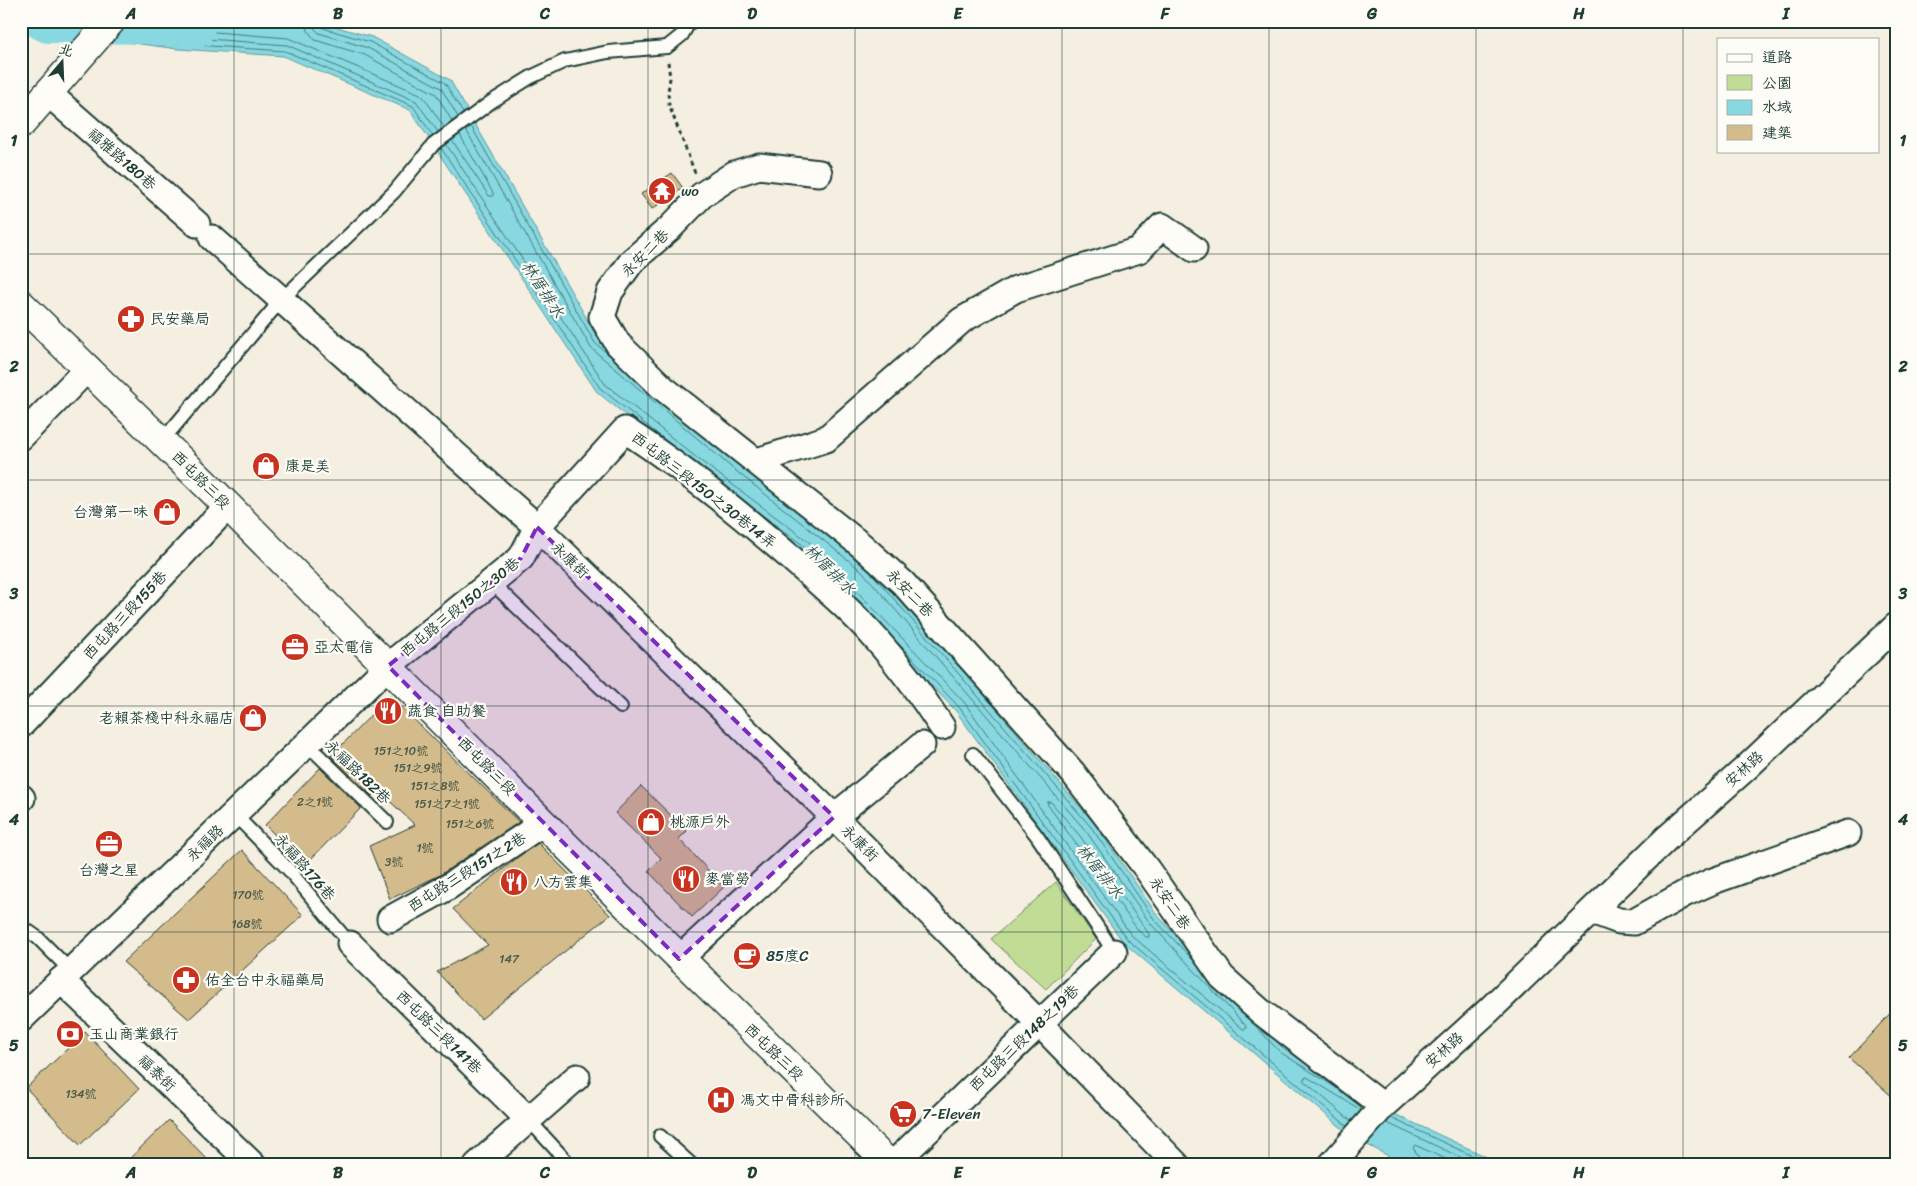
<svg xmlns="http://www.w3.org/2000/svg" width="1917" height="1186" viewBox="0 0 1917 1186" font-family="Sriracha,'LXGW WenKai TC',sans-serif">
<rect width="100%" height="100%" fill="#f5efe1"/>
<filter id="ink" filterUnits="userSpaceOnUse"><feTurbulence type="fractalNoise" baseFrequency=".02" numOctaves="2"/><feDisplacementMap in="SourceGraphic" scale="10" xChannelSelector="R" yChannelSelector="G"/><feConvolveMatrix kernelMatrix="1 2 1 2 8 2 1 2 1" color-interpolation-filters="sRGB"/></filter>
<g filter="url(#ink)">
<path fill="#c1dc94" stroke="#708c64" d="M1056,882L1096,939L1046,989L991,939Z"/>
<path fill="#87d8e1" stroke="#5d9a9c" d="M147,21H316L372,37L450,80L599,340L738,459L870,562L1095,824L1158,916L1283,1048L1360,1098L1504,1165H1405L1351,1136L1124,943L955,710L801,550L690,467L597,392L410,110L283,56L178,49L125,42Z"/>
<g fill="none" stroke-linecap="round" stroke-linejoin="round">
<g stroke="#497b79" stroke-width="1">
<path d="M150,21L149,26L139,36L140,39L179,44L285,51L413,106L433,136"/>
<path d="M156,21L153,32L154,35L287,45L416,101L438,132"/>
<path d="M164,21L163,27L166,28L288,38L420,94L425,99L444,127"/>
<path d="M306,21L308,31L315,40L365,55L436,94L452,121"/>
<path d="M313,21L314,28L319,33L368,48L441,88L458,117"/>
<path d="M319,21L320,25L323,28L370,42L445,83L463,113"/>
<path d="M471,126L595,343L615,360"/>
<path d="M452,140L489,196H493V193L460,135"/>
<path d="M446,144L605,384L697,458L809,542L964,702L1132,936L1243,1029H1246V1026L1150,923L1086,831L862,571L731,467L591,348L466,130"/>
<path d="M441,148L600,388L665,440"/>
<path d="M754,509L804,546L841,584"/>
<path d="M875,577L1091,827L1154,919L1195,962"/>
<path d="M896,641L959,707L1128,940L1347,1126"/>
<path d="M1048,802H1051L1080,836L1149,934V937H1146L1138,930L1048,805Z"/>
<path d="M1250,1020L1280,1052L1346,1094"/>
<path d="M1391,1118L1492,1165"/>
<path d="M1351,1121L1304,1081V1078L1307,1077L1361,1110"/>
<path d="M1387,1123L1477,1165"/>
<path d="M1420,1165L1418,1155L1413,1148L1415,1145L1459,1165"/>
</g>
<path stroke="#87d8e1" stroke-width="38" d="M42,21L48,24L174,25L196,28"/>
</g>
<g fill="#d4bb8b" stroke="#1f3d34">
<path d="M672,173L683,188L652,209L641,194Z"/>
<path d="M390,696L519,822L440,875L390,899L369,846L415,825L378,790L372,796L331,756Z"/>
<path d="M320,768L361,808L305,865L265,825Z"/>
<path d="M641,786L687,831L679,839L724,887L692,917L648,871L661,858L615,813Z"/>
<path d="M538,843L610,915L481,1019L437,972L488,945L453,909L518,857Z"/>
<path d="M242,850L303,915L189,1019L123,962Z"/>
<path d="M1896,1007V1100L1849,1058Z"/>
<path d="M85,1032L139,1089L80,1145L26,1088Z"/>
<path d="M169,1120L213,1165H123Z"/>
</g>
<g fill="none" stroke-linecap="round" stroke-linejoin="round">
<defs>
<g id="service">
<path d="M162,441L282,299L394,192L433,145L491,102L531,77L565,61L608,52L667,47L682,35L690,21"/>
<path d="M491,582L621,707"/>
<path d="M307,744L387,822"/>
<path d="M973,754L1037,836L1114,952"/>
<path d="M234,814L289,870L350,944"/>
<path d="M21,926L38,938L71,971"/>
<path d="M528,1119L570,1165"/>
<path d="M660,1136L692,1165"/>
</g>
<g id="minor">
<path d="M48,93L197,224"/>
<path d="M819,173L759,166L734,174L702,195L670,228L632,261L610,292L602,317L618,344L663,388L861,545L903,583L1073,773L1146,868L1222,977L1260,1011L1383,1106"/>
<path d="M212,238L537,527L834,817L1039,1023L1177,1165"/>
<path d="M21,437L88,368"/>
<path d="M757,461L826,439L962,320L1016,289L1139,250L1162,226L1194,249"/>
<path d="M21,725L228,506"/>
<path d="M21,797L22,798"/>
<path d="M1592,911L1619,921L1634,922L1684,894L1713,881L1848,833"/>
<path d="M390,919L448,887L543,823"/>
<path d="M350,944L528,1119"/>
<path d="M679,959L834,817L922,745"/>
<path d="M61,980L253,1165"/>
<path d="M21,1019L388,666L521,558L537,527L625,430C684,468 738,512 791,558C820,584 850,609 876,639C901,667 922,696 942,727"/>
<path d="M477,1165L577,1077"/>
<path d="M892,1165L1114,952"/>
<path d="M1331,1165L1383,1106L1488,1011L1668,837L1745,769L1896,626"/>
</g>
<g id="tertiary">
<path d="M21,124L111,21"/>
<path d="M21,304L228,506L543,823L890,1165"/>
</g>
</defs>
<use href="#service" stroke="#1f3d34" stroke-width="16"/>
<use href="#minor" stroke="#1f3d34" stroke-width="29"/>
<use href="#tertiary" stroke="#1f3d34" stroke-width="31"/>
<path stroke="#1f3d34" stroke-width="3" stroke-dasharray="4 4" stroke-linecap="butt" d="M668,62L670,78L668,92L669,105L695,173"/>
<use href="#service" stroke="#fdfcf7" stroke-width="12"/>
<use href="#minor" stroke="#fdfcf7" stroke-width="25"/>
<use href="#tertiary" stroke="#fdfcf7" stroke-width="28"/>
</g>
</g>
<path fill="#7b2cbf" fill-opacity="0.2" stroke="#7b2cbf" stroke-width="4" stroke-dasharray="10 6" stroke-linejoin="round" d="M537,527L834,817L679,959L388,666L521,558Z"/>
<path fill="none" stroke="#1f3d34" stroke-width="1" stroke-opacity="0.55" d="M234,21V1165M441,21V1165M648,21V1165M855,21V1165M1062,21V1165M1269,21V1165M1476,21V1165M1683,21V1165M21,254H1896M21,480H1896M21,706H1896M21,932H1896"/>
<defs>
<symbol id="temple-disc" viewBox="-11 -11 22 22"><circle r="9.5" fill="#c8321e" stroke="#fdfcf7"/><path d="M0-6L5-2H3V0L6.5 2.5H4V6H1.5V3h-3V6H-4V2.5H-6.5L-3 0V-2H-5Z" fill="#fff"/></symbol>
<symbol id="pharmacy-disc" viewBox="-11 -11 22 22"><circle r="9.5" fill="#c8321e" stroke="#fdfcf7"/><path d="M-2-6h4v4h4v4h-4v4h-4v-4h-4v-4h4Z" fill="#fff"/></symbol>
<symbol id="shop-disc" viewBox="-11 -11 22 22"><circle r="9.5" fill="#c8321e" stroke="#fdfcf7"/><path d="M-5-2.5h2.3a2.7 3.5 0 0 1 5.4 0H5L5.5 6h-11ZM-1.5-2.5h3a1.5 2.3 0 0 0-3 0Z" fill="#fff"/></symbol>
<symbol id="office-disc" viewBox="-11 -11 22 22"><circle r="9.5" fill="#c8321e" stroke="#fdfcf7"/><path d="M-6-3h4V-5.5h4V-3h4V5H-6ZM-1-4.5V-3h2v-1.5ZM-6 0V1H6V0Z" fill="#fff"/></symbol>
<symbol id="restaurant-disc" viewBox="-11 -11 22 22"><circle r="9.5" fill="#c8321e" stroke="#fdfcf7"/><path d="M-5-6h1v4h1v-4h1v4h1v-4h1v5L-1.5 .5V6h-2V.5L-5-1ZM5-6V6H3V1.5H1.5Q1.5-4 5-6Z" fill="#fff"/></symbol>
<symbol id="cafe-disc" viewBox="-11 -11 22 22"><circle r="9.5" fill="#c8321e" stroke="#fdfcf7"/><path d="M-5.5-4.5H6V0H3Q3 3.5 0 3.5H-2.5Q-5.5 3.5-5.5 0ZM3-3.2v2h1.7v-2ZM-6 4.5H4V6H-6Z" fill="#fff"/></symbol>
<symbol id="bank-disc" viewBox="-11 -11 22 22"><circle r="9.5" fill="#c8321e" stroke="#fdfcf7"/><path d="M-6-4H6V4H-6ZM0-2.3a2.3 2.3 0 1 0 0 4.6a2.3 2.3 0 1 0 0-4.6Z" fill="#fff"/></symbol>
<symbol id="hospital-disc" viewBox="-11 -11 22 22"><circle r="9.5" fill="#c8321e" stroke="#fdfcf7"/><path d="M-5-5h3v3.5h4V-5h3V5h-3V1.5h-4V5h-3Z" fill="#fff"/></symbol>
<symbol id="supermarket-disc" viewBox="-11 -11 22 22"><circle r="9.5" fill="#c8321e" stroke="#fdfcf7"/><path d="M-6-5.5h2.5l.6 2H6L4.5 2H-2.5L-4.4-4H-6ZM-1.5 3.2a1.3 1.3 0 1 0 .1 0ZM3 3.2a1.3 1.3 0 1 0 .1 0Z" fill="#fff"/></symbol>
</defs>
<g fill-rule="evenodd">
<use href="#temple-disc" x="646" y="175" width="32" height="32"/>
<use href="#pharmacy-disc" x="115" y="303" width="32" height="32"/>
<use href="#shop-disc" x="250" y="450" width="32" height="32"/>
<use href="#shop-disc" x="151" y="496" width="32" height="32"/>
<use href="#office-disc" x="279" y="631" width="32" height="32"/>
<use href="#restaurant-disc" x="372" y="695" width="32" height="32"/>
<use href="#shop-disc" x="237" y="702" width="32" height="32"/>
<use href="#shop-disc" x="635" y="806" width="32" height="32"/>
<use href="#office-disc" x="93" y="828" width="32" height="32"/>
<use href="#restaurant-disc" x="670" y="863" width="32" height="32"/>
<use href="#restaurant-disc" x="498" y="866" width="32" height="32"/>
<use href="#cafe-disc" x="731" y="940" width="32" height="32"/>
<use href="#pharmacy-disc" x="170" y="964" width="32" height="32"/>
<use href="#bank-disc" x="54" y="1018" width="32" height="32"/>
<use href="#hospital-disc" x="705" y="1084" width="32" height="32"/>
<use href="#supermarket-disc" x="887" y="1098" width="32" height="32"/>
</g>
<g text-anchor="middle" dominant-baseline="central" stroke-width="4.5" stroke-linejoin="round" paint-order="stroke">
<g font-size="12" fill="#4c5c4a">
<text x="401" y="751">151之10號</text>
<text x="418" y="768">151之9號</text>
<text x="435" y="786">151之8號</text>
<text x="315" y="802">2之1號</text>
<text x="447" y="804">151之7之1號</text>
<text x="470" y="824">151之6號</text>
<text x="425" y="848">1號</text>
<text x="394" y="862">3號</text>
<text x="248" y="895">170號</text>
<text x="247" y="924">168號</text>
<text x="509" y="959">147</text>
<text x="81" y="1094">134號</text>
</g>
<g font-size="15" fill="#1f3d34" stroke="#fdfcf7">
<text transform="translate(122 159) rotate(41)">福雅路180巷</text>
<text transform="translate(645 253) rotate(-45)">永安二巷</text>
<text transform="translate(201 480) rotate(45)">西屯路三段</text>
<text transform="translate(704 490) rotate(38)">西屯路三段150之30巷14弄</text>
<text transform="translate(570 560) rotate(44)">永康街</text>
<text transform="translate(910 593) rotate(46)">永安二巷</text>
<text transform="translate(460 607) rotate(-39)">西屯路三段150之30巷</text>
<text transform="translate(125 615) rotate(-47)">西屯路三段155巷</text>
<text transform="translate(487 766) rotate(45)">西屯路三段</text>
<text transform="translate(1744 769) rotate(-42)">安林路</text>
<text transform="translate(358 772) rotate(44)">永福路182巷</text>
<text transform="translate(205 843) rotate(-44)">永福路</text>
<text transform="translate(860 843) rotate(45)">永康街</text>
<text transform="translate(305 867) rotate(49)">永福路176巷</text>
<text transform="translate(467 872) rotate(-32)">西屯路三段151之2巷</text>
<text transform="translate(1170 903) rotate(56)">永安二巷</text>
<text transform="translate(439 1032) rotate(44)">西屯路三段141巷</text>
<text transform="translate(1024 1038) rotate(-44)">西屯路三段148之19巷</text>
<text transform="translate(1444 1050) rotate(-42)">安林路</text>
<text transform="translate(774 1052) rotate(44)">西屯路三段</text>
<text transform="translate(157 1073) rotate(44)">福泰街</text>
</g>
<g font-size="15" fill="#1f3d34" stroke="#fdfcf7" text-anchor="start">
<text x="681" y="191">wo</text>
<text x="150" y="319">民安藥局</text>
<text x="285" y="466">康是美</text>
<text x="148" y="512" text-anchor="end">台灣第一味</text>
<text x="314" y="647">亞太電信</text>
<text x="407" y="711">蔬食 自助餐</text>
<text x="234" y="718" text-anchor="end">老賴茶棧中科永福店</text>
<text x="670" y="822">桃源戶外</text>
<text x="109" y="870" text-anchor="middle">台灣之星</text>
<text x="705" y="879">麥當勞</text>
<text x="533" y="882">八方雲集</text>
<text x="766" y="956">85度C</text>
<text x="205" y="980">佑全台中永福藥局</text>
<text x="89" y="1034">玉山商業銀行</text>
<text x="740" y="1100">馮文中骨科診所</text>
<text x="922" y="1114">7-Eleven</text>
</g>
<g font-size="16" font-style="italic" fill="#345c57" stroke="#fdfcf7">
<text transform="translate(543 289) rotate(57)">林厝排水</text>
<text transform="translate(830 569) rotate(45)">林厝排水</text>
<text transform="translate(1100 871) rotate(52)">林厝排水</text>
</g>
</g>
<rect width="1917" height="1186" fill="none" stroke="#fdfcf7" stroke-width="55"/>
<rect x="1717" y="38" width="162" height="115" fill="#fdfcf7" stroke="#a4b0a9"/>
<rect x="1727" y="54" width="25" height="8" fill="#fdfcf7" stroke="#a4b0a9"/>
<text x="1762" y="62" font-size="15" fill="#1f3d34">道路</text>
<rect x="1727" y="75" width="25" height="15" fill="#c1dc94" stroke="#a4b0a9"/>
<text x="1762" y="88" font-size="15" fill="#1f3d34">公園</text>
<rect x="1727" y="100" width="25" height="15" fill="#87d8e1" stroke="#a4b0a9"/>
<text x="1762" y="112" font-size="15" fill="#1f3d34">水域</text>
<rect x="1727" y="125" width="25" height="15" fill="#d4bb8b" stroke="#a4b0a9"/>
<text x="1762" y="138" font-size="15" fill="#1f3d34">建築</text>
<g transform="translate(62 62) rotate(19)" stroke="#fdfcf7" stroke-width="4" paint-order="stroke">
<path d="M0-4L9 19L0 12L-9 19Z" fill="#1f3d34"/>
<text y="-8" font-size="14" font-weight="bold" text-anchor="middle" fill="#1f3d34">北</text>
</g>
<rect x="28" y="28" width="1862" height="1130" fill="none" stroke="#1f3d34" stroke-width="2"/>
<g font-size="16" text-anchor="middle" font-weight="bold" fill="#1f3d34">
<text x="131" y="19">A</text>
<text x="338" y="19">B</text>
<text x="545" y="19">C</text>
<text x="752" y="19">D</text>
<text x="958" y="19">E</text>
<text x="1165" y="19">F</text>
<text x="1372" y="19">G</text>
<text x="1579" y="19">H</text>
<text x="1786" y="19">I</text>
<text x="14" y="146">1</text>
<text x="1903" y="146">1</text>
<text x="14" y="372">2</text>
<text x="1903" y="372">2</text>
<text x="14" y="599">3</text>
<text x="1903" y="599">3</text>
<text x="14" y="825">4</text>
<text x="1903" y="825">4</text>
<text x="14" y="1051">5</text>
<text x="1903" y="1051">5</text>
<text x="131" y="1178">A</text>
<text x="338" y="1178">B</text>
<text x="545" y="1178">C</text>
<text x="752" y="1178">D</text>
<text x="958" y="1178">E</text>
<text x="1165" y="1178">F</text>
<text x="1372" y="1178">G</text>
<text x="1579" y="1178">H</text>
<text x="1786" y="1178">I</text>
</g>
</svg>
